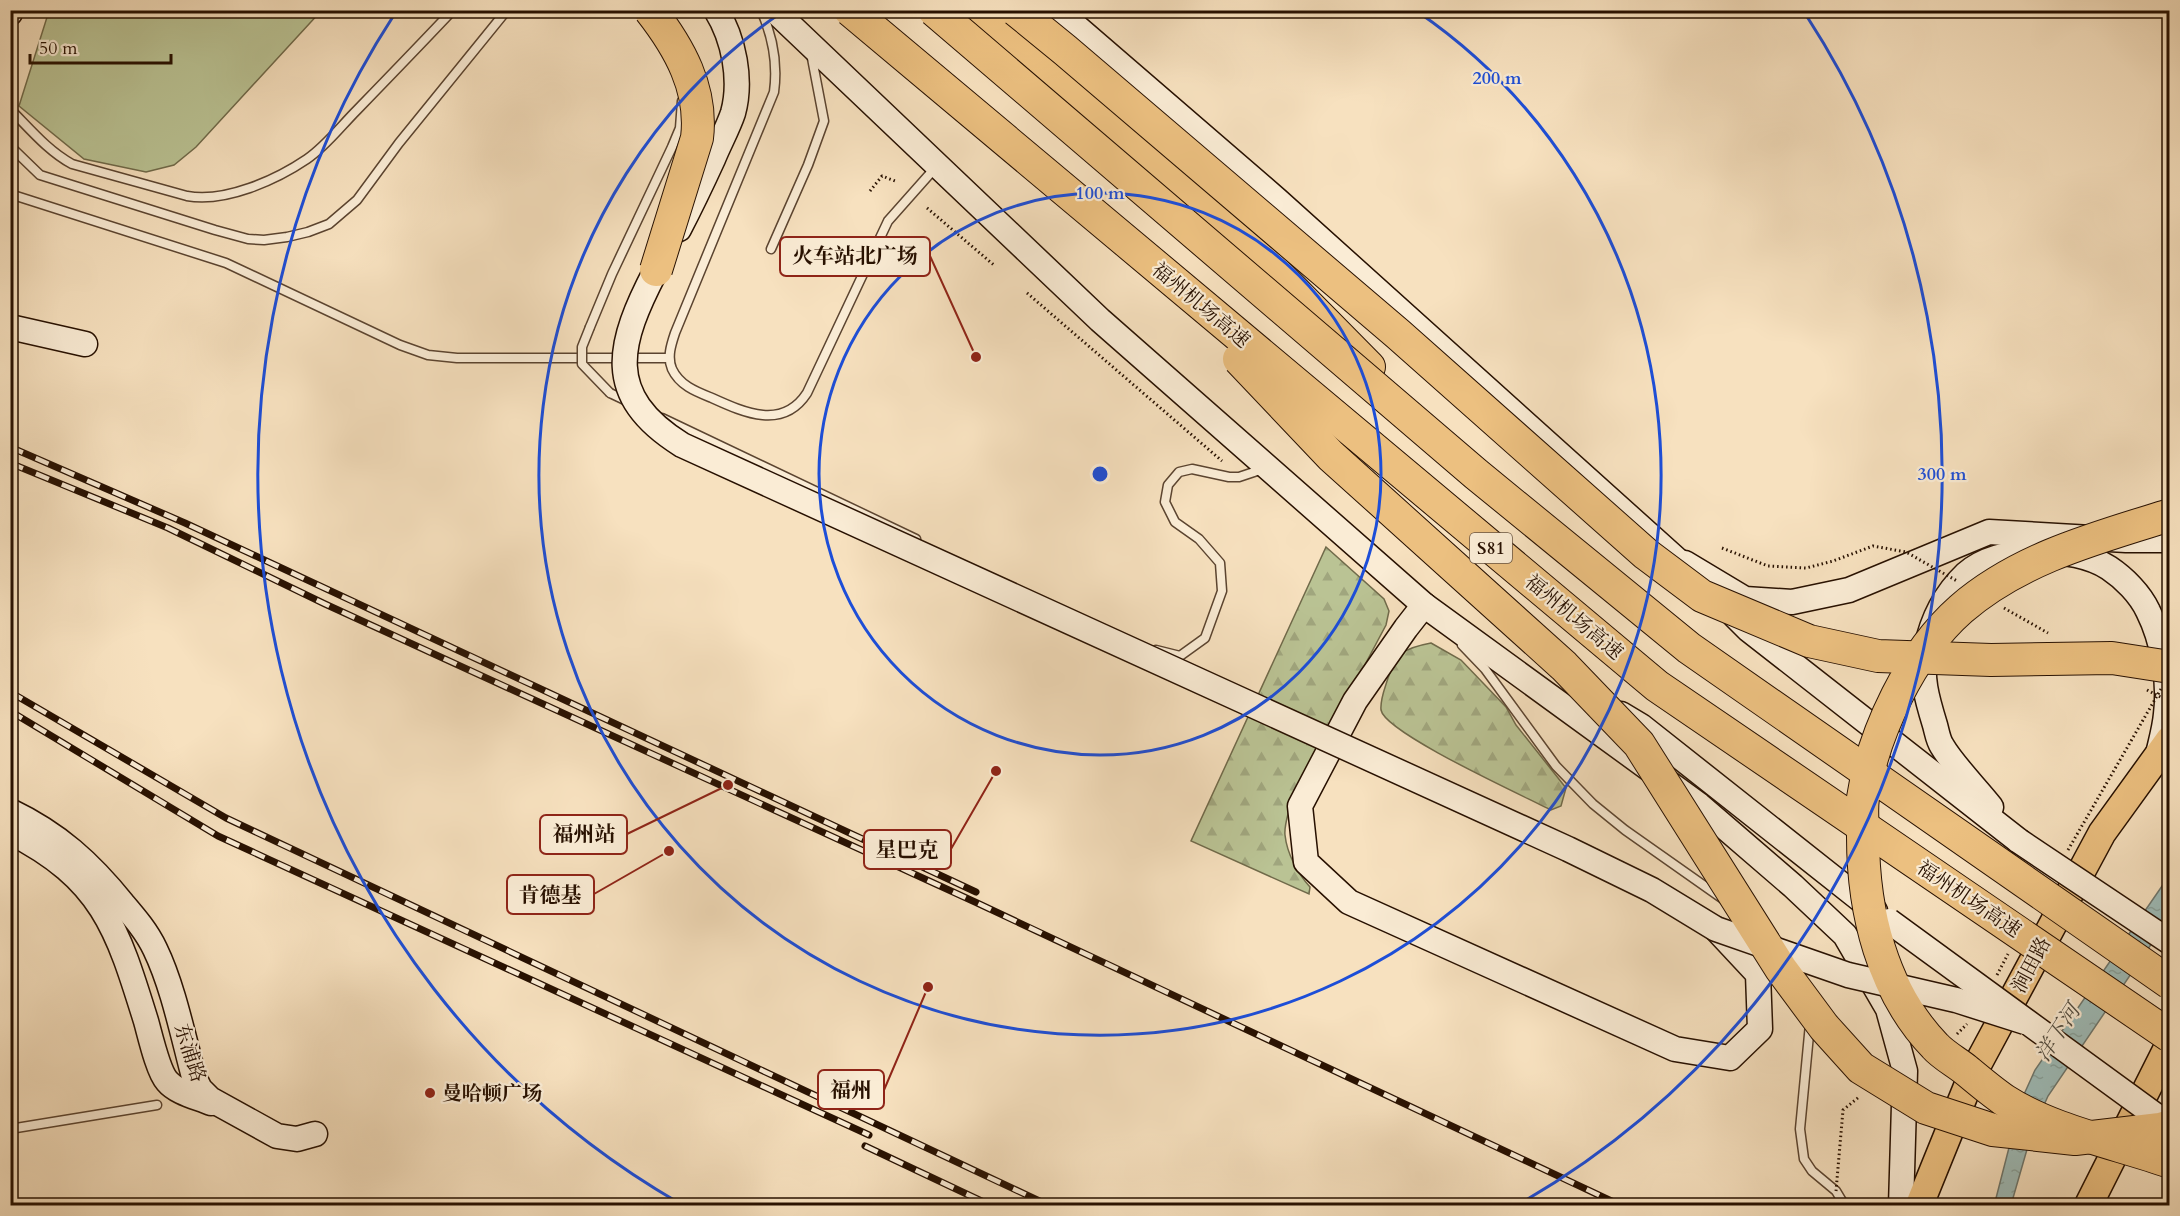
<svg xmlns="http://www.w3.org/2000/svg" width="2180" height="1216" viewBox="0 0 2180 1216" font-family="Cardo,'Noto Serif SC',serif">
<defs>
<pattern id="forest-firs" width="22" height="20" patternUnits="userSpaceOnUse" patternTransform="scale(1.5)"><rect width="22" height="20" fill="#bac394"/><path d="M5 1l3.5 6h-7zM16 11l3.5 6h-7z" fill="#a0a67e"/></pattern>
<pattern id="water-ripples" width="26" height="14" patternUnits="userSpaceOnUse" patternTransform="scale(1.5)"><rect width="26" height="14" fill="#9ebcb8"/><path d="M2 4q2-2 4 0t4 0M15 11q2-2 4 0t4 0" fill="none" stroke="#88a19c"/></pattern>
</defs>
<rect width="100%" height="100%" fill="#f7e1bf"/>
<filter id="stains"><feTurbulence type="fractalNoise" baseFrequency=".00333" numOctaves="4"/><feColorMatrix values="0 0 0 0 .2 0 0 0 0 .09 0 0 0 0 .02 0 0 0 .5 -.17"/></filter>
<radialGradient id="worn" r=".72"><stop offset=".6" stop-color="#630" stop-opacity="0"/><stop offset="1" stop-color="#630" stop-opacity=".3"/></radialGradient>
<path fill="#bac394" stroke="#706a4a" stroke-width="1.5" d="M49,11V10L321,11L196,147L174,165L146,172L84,159L19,106Z"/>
<g fill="url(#forest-firs)" stroke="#706a4a" stroke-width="1.5">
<path d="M1326,547L1384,599L1389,611L1386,625L1290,806C1288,815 1284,826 1285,835C1287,854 1298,874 1310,887L1309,894L1191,841Z"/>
<path d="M1431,643L1461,660L1506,707L1516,725L1566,788L1561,806L1551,810C1524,796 1385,733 1381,710C1380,699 1385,688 1388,678C1397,652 1405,648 1431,643Z"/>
</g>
<path fill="url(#water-ripples)" stroke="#6e776e" stroke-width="1.5" d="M2169,876V918L2048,1096L2032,1132L2011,1205L1994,1206L2021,1101L2035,1070Z"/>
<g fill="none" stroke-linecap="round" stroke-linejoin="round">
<defs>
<g id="lane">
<path d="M761,10C773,37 778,63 774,92L675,333C671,345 667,357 672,369C680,386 697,392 712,398C745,413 783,430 807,393L888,221L935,168"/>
<path d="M10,109C30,129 48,151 72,164L187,196C225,203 276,180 307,159C326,146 341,126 357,110C389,77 421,44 453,10"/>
<path d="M10,146L40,175L215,230L248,239L264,240L287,237L308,232L329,224L357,200L399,143L507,10"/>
<path d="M10,194L226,263L400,345L428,355L457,358H669"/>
<path d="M771,249L808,165L824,121L811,53"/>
<path d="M590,327L612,274L672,147L680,128L682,101"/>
<path d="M610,393L631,403"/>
<path d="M662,418L916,539"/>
<path d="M1462,645L1485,669L1556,766L1593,804L1625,830L1723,899"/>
<path d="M1156,650L1180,656L1205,638L1222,591L1220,563L1199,539L1175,522L1165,502L1168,485L1179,472L1192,469L1229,477H1239L1263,469"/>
<path d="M1810,1024L1800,1129L1804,1159L1812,1171L1836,1191L1845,1206"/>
<path d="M10,1129L157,1105"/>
</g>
<g id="secondary">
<path d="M774,10L1100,320L1424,605L1699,805L1793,886L1845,935L1888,1009L1905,1071L1901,1206"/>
<path d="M1057,10L1277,200L1697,578"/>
<path d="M10,13L11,10"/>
<path d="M679,229C691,206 702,183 713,159C719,144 728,128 733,113C742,80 734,39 716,10"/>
<path d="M10,327L85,344"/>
<path d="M1685,563L1745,599L1792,602L1849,590L1989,532L2126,540H2170"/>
<path d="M1424,605L1406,628L1355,701L1300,806L1306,862L1349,902L1675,1049L1730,1058L1760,1029L1758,974L1716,929"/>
<path d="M1734,615L1748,629L2019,841"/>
<path d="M1621,714L1641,726L1875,911"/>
<path d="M1991,807C1977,789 1953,765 1942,746C1938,740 1937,732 1935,725C1927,699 1920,676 1926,649C1932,620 1944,595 1966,574C1998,545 2074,545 2109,568C2124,578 2140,594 2148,611C2163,641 2170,681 2166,714C2165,727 2161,741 2158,754"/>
<path d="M10,811C58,834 90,863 123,904C135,918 147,932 155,949C173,986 183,1036 194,1077L200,1089L210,1099L277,1136L297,1139L315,1134"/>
<path d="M10,832C102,879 117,927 146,1021C150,1035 158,1071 167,1081C177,1093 197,1097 211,1103"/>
</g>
<g id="primary">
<path d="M1919,1206L1973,1073L2102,833L2170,739"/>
<path d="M2088,1206L2170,1043"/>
</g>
<path id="highway" d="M969,10L1219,215L1369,367"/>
</defs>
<use href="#lane" stroke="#5b4430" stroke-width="11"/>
<use href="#secondary" stroke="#271000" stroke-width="27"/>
<use href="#primary" stroke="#271000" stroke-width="30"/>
<use href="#highway" stroke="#271000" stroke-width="34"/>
<g stroke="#271000" stroke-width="3" stroke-dasharray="1.5 3" stroke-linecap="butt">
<path d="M870,191L882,176L895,181"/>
<path d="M927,208L995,266"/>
<path d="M1027,293L1222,461"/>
</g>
<use href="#lane" stroke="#faecd5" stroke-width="8"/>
<use href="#secondary" stroke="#faecd5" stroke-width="24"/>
<use href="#primary" stroke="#ecc080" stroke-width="27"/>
<use href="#highway" stroke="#ecc080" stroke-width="32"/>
<defs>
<g id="rail">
<path d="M10,447L185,523L976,892"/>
<path d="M10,463L168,528L325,604L975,902L1622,1206"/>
<path d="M10,692L226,818L1050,1206"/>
<path d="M10,711L218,836L869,1135"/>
<path d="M865,1146L992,1206"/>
</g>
</defs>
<use href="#rail" stroke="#271000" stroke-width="7"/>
<use href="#rail" stroke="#faecd5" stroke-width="4.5" stroke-dasharray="14" stroke-linecap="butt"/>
<defs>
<path id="lane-bridge" d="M590,327L582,347V364L610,393"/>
<g id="secondary-bridge">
<path d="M656,270C618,343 602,395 682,445L1568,849L1652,890L1716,929L1848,975L1956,1000L2025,1022"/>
<path d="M2019,841L2170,942"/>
<path d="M1889,921L2170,1126"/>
</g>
<g id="highway-bridge">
<path d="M650,10C679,47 703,89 697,138L656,270"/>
<path d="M850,10L1657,686L2170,1036"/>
<path d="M934,10L1476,474L1689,648L2170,983"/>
<path d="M1016,10L1065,50L1398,334L1646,554L1702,596L1809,641L1878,656L1991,660L2112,658L2170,667"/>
<path d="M1239,359L1331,456L1564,666L1639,744L1781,969L1824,1027L1861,1068L1926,1108L1993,1130L2075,1139L2160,1129L2170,1126"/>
<path d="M2170,515C2096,538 2020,558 1961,609C1911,653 1873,733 1863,798C1861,810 1863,824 1863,837C1863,911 1882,991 1935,1046C1943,1055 1956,1062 1966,1070C1978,1080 1991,1091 2004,1100C2052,1131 2116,1143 2170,1162"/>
</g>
</defs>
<use href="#lane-bridge" stroke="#5b4430" stroke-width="11" stroke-linecap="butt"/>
<use href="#secondary-bridge" stroke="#271000" stroke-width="27" stroke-linecap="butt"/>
<use href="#highway-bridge" stroke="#271000" stroke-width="34" stroke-linecap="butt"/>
<g stroke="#271000" stroke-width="3" stroke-dasharray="1.5 3" stroke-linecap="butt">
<path d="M1722,548L1768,566L1806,568L1833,561L1873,546L1906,552L1957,581"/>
<path d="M2004,608L2048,633"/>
<path d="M2147,690L2170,702"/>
<path d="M2068,850L2161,689"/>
<path d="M1997,975L2008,954"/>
<path d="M1957,1034L1967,1024"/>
<path d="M1836,1191L1843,1110L1859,1097"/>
</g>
<use href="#lane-bridge" stroke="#faecd5" stroke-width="8"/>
<use href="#secondary-bridge" stroke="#faecd5" stroke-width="24"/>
<use href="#highway-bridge" stroke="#ecc080" stroke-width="32"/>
</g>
<g fill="none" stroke="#1d4ed8" stroke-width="3">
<circle cx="1100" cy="474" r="281"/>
<path d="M1418 12A561 561 0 1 1 782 12"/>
<path d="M679 1203A842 842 0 0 1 394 15M1806 15A842 842 0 0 1 1521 1203"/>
</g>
<circle fill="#8f2418" stroke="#faecd5" stroke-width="2" cx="430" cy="1093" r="6"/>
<g text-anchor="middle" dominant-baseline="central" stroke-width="4.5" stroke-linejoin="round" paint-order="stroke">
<rect fill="#faecd5" stroke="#665240" stroke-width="1.5" x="1470" y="533" width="42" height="30" rx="4.5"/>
<g font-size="18" font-weight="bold" fill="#271000">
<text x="1491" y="548">S81</text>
</g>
<g font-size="20" fill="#271000" stroke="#faecd5">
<text transform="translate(1201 305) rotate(40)">福州机场高速</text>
<text transform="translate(1574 617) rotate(40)">福州机场高速</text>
<text transform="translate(1969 899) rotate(34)">福州机场高速</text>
<text transform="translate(2031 965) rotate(-62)">涧田路</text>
<text transform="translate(190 1053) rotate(72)">东浦路</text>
</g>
<g font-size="20" font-weight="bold" fill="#271000" stroke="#faecd5" text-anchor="start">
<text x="442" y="1093">曼哈顿广场</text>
</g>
<g font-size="21" font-style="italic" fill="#514c40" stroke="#faecd5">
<text transform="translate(2058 1033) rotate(-57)">洋下河</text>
</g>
</g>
<circle cx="1100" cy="474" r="9" fill="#1d4ed8" stroke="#faecd5" stroke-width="3"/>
<g font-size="18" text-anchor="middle" font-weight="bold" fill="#1d4ed8" stroke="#faecd5" stroke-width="4.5" stroke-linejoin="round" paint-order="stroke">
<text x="1497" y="84">200 m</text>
<text x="1100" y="199">100 m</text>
<text x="1942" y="480">300 m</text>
</g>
<path fill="none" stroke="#8f2418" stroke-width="2" d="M976 357L930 256M728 785L627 834M996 771L951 849M669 851L594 894M928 987L884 1090"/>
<g fill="#8f2418" stroke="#faecd5" stroke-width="2">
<circle cx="976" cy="357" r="6"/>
<circle cx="728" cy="785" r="6"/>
<circle cx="996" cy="771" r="6"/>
<circle cx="669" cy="851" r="6"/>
<circle cx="928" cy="987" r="6"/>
</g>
<g fill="#faecd5" stroke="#8f2418" stroke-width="2">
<rect x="780" y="237" width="150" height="39" rx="6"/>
<rect x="540" y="815" width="87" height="39" rx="6"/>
<rect x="864" y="830" width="87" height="39" rx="6"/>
<rect x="507" y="875" width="87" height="39" rx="6"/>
<rect x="818" y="1070" width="66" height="39" rx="6"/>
</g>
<g font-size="21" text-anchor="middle" font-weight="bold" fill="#271000">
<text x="855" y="263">火车站北广场</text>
<text x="584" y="841">福州站</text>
<text x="907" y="857">星巴克</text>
<text x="550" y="902">肯德基</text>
<text x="851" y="1097">福州</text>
</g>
<rect width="2180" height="1216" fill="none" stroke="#f7e1bf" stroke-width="36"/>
<rect x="12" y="12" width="2156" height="1192" fill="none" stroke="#271000" stroke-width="3"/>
<rect x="18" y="18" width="2144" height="1180" fill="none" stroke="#271000" stroke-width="1.5"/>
<path d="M30 54v9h141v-9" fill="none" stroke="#271000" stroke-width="3"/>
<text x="39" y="54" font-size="18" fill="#271000" stroke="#faecd5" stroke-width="4.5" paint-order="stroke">50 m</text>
<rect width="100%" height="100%" filter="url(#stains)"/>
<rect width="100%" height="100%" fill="url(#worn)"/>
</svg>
